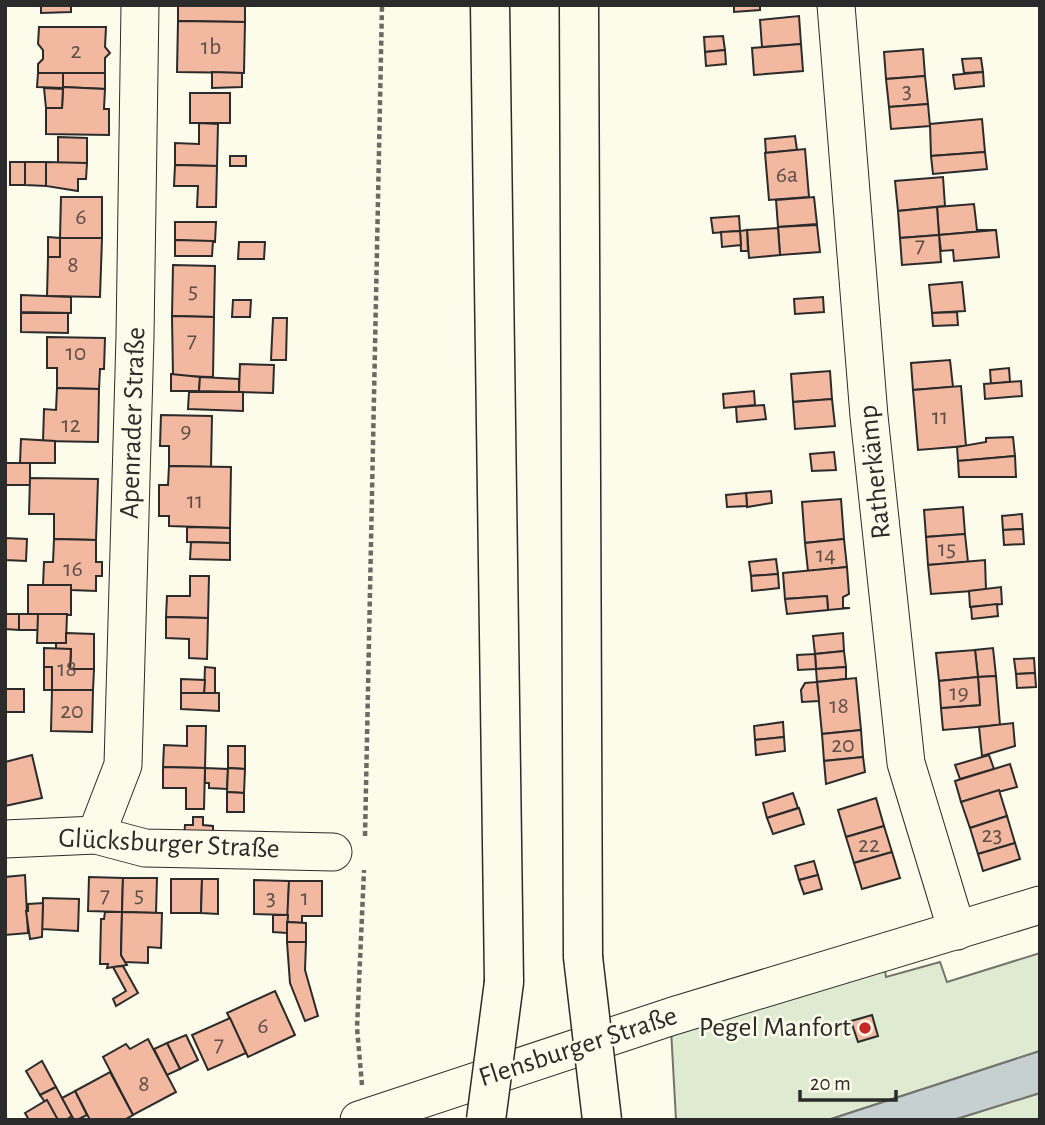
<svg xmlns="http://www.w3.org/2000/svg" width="1045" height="1125" viewBox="0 0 1045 1125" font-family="'Alegreya Sans',sans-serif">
<rect width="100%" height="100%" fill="#fdfbea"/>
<g fill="#deebd1" stroke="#74746e" stroke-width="2">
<path d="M1040,953V1051L828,1120H676L671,1029L884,965L886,977L940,962L947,982Z"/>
<path d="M1040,1093V1120H953Z"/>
</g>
<path fill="#c7d0d0" stroke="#74746e" stroke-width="2" d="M1040,1051V1093L953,1120H828Z"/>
<g fill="#f2b8a0" stroke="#2b2b2b" stroke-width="2">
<path d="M41,5H71V12L41,13Z"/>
<path d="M178,5H245V22L178,21Z"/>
<path d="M734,5H760V10L734,12Z"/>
<path d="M799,16L801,44L762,47L760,20Z"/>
<path d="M178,21L245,22L244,73L177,72Z"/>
<path d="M39,27H106L105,47L110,53L105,58V73H38V64L43,59V50L38,44Z"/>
<path d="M723,36L725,50L705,52L704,37Z"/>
<path d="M801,44L803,71L754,75L752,48Z"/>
<path d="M923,49L925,76L886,79L884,52Z"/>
<path d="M725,50L726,64L706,66L705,52Z"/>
<path d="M981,58L983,72L964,73L962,59Z"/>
<path d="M212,72L242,73V87L212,88Z"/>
<path d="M983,72L984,86L955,89L953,75Z"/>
<path d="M38,73H64L63,88L37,87Z"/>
<path d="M63,73H105V89L63,87Z"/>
<path d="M925,76L928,104L889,107L886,79Z"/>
<path d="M63,87L105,89L104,109H109V135L46,134V108H62Z"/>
<path d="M44,88L63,89L62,108H46Z"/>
<rect x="190" y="93" width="40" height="30"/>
<path d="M928,104L930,126L891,129L889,107Z"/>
<path d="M982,119L985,152L931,156L930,124Z"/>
<path d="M199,123L218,124L217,166L175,165V143L199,144Z"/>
<path d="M795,136L797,150L766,153L765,139Z"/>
<path d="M58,137L87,138V163H58Z"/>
<path d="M805,149L809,197L769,200L765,153Z"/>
<path d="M985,152L987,169L933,174L931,156Z"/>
<rect x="230" y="156" width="16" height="10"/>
<rect x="10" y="162" width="15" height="23"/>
<path d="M25,162H46V186L25,185Z"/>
<path d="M46,162L87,163L86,179H78V191L46,186Z"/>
<path d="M175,165L217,166L216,207H197L198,186H174Z"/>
<path d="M943,177L945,206L898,211L895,181Z"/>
<path d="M61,197H102V238H60Z"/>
<path d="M814,197L817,224L778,227L776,200Z"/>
<path d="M974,204L977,230H996L939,235L937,207Z"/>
<path d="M937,207L939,235L900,238L898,211Z"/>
<path d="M739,216L740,231L713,233L711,218Z"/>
<path d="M175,222H216L215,242L175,240Z"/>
<path d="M817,225L820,252L780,255L778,227Z"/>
<path d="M778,228L780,255L749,258L747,230Z"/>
<path d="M747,230L748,251H741L740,231Z"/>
<path d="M996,230L999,257L954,261L953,250L941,251L939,235Z"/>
<path d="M740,231L741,245L722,247L721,232Z"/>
<path d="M939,235L941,262L902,265L900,238Z"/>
<path d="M48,237L60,238V257H48Z"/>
<path d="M60,238H102L100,297L47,296L48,257H60Z"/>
<path d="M175,240L213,241L212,256H175Z"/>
<path d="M239,242H265L264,259H238Z"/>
<path d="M173,265L215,266L214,317L172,316Z"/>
<path d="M962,282L965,311L932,313L929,285Z"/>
<path d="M21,295L71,297V313L21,312Z"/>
<path d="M823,297L824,312L795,314L794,299Z"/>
<path d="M233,300H251L250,317H232Z"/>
<path d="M957,312L958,325L933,326L932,313Z"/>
<path d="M21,313H68V333L21,332Z"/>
<path d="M172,316L214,317L213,377L173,376Z"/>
<path d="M273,318H287L286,360H271Z"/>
<path d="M47,337L105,338L104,369H100L99,389L57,388V368H47Z"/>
<path d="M950,360L953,387L913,390L911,363Z"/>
<path d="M240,364L274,365L273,393L239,392Z"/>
<path d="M1009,368L1010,382L991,384L990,370Z"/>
<path d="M830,371L832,399L793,402L791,374Z"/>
<path d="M171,374L200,377L199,391H171Z"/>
<path d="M200,377L239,379V392L199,391Z"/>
<path d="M1021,381L1022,396L985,399L984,384Z"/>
<path d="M961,386L966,446L918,450L913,390Z"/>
<path d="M57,388L99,389L98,442L43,441L44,409L56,410Z"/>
<path d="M754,391L755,405L724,408L723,394Z"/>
<path d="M189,392H243V411L188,409Z"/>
<path d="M832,399L835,426L795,429L793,402Z"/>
<path d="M764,405L766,419L737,422L736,407Z"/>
<path d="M161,415L212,416L211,467L169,466V446H160Z"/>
<path d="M1013,437L1015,456L958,461L957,447L986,442V438Z"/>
<path d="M21,439L55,441V463H20Z"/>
<path d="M834,452L836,470L812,471L810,454Z"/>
<path d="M1015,456L1016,477H959L958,461Z"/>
<rect x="5" y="463" width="25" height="22"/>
<path d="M169,466L231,467L230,528L169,526V516H159V485H168Z"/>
<path d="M30,478L98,479L96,540L54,539V514H29Z"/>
<path d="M771,491L772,503L747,507L746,493Z"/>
<path d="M746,493L747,506L727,507L726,495Z"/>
<path d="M841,499L844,539L805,543L802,502Z"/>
<path d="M963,507L965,534L926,537L924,510Z"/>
<path d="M1022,514L1023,529L1003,530L1002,516Z"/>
<path d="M187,527L230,528V543L187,542Z"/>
<path d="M1023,529L1024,544L1004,545L1003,530Z"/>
<path d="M965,534L968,562L928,565L926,537Z"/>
<path d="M5,538L27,539L26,561L5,560Z"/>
<path d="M54,539L96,540V562H102V576H96V591L71,590V585H43L44,562H53Z"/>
<path d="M844,539L847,567L808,571L805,543Z"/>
<path d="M191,542L230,543V560L190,559Z"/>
<path d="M776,559L778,574L751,576L749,562Z"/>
<path d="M985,560L986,590L931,594L928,565Z"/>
<path d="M847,567L849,594L843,597V608H850L828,610L827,596L785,599L783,573Z"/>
<path d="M778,574L779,588L752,591L751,576Z"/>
<path d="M190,576H209L208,618L166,617L167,596H190Z"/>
<path d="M28,585H71V615L28,614Z"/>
<path d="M1001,587L1002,604L970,607L969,591Z"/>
<path d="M827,596L828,610L787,614L785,599Z"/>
<path d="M997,604L998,616L972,619L971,607Z"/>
<path d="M5,614H19V630L5,629Z"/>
<rect x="19" y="614" width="19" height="16"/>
<path d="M38,614H67L66,643H37Z"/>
<path d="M166,617L208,618L207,659L189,658V639L166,638Z"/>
<path d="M66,633L94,634V669H70L71,649H56V643H66Z"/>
<path d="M843,633L844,651L815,654L813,636Z"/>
<path d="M44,648L71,649L70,669H94L93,690H52V667H44Z"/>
<path d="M993,648L996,676L978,677L975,650Z"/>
<path d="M975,650L978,677L939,681L936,653Z"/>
<path d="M844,651L846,667L816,669L815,654Z"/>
<path d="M815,654L816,669L798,670L797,655Z"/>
<path d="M1034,658L1035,673L1016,674L1014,659Z"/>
<rect x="44" y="667" width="8" height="23"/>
<path d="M205,667L215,668V693H204Z"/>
<path d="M846,667V679L817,682L816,669Z"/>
<path d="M1035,673L1036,687L1017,688L1016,674Z"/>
<path d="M996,676L1000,725L943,730L941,708L980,705L978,677Z"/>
<path d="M978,677L980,705L941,708L939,681Z"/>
<path d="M856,678L861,730L822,734L817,682Z"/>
<path d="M181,679L205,680L204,693H181Z"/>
<path d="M817,682L819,701L802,702L801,690L805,683Z"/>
<rect x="5" y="689" width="19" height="23"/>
<path d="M52,690H93L92,732L51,731Z"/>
<path d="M181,693H219V711L181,709Z"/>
<path d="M783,722L784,737L755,740L754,726Z"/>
<path d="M1013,723L1015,746L982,756L979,727Z"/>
<path d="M187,726H206L205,768L163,767L164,745L187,746Z"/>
<path d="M861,730L863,757L824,761L822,734Z"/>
<path d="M784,737L785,751L756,755L755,740Z"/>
<path d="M228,746H245V769L228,768Z"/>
<path d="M32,755L42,798L5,806V762Z"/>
<path d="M989,755L994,769L960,779L955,765Z"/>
<path d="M863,757L865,772L826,784L824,761Z"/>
<path d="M1010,764L1017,787L961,802L955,781Z"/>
<path d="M163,767L205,768L204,809H186V788H163Z"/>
<path d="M205,768L228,769L227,789L209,788V783H205Z"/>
<path d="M228,768L245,769L244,793L227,792Z"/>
<path d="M999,790L1007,816L970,828L961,802Z"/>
<path d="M227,792L244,793V812H227Z"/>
<path d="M793,793L798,808L767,818L763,803Z"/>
<path d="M876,798L884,826L846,837L838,810Z"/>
<path d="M799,808L804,824L773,834L767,818Z"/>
<path d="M1007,816L1015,843L978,854L970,828Z"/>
<path d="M193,817H203V825L213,826V840L184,839L185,825H193Z"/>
<path d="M884,826L892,852L854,863L846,837Z"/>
<path d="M1015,843L1020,859L983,871L978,854Z"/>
<path d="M892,852L900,878L862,889L854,863Z"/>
<path d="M814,861L818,875L799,880L795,866Z"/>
<path d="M25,875L28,933L5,935V877Z"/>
<path d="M818,875L822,889L804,894L799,880Z"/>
<path d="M89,877L123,878L122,912L88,911Z"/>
<path d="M123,878H157L156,913L122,912Z"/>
<path d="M171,879H202L201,913H171Z"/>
<path d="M202,879H218V914L201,913Z"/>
<path d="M254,880L289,881L288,915L254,914Z"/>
<path d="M289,881H322V916H302V923L287,922Z"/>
<path d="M43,898L79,899L78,931L42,929Z"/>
<path d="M43,903L42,937L30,939L26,911H28V904Z"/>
<path d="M105,912H122L121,955L127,965L107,968L108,964H100L101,919H104Z"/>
<path d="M122,912L162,913L161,948L148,947V963L125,962L121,955Z"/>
<path d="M273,915H288L287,933L273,932Z"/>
<path d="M287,922L306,923V942H287Z"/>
<path d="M287,942H306L305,970L318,1016L305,1021L290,983Z"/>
<path d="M123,966L138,993L116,1006L113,999L126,991L113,967Z"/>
<path d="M275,991L295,1035L248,1057L227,1013Z"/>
<path d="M872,1015L878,1036L858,1042L851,1021Z"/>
<path d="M230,1018L246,1053L208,1070L192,1035Z"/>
<path d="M186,1035L198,1060L180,1069L167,1043Z"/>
<path d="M148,1039L176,1092L133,1115L103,1057L126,1044L130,1049Z"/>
<path d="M167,1043L180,1069L167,1075L154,1049Z"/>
<path d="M42,1061L56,1087L40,1095L26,1071Z"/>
<path d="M110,1072L133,1115L124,1120H90L75,1091Z"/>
<path d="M56,1087L72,1116L66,1120H58L40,1095Z"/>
<path d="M75,1091L87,1115L77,1120H74L62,1098Z"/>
<path d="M47,1100L58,1120H29L25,1113Z"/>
</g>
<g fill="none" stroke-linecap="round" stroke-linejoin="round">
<defs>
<g id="minor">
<path d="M836,5L869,416L906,763L957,931"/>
<path d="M96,835L123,765L135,336L140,5"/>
<path d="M5,839L96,835L145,848L333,852"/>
<path d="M359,1120L673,1016L1040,905"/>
</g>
<g id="highway">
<path d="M490,5L504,982"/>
<path d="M579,5L583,957"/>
</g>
</defs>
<use href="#minor" stroke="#2b2b2b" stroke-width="39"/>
<use href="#highway" stroke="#2b2b2b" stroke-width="41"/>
<g stroke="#6a6964" stroke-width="4.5" stroke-dasharray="5 3.5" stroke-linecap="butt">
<path d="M365,836L382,5"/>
<path d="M362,1085L357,1028L364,870"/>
</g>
<use href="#minor" stroke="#fdfbea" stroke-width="37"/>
<use href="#highway" stroke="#fdfbea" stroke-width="38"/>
<defs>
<g id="highway-bridge">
<path d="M583,957L602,1120"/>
<path d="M486,1120L504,982"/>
</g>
</defs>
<use href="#highway-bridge" stroke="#2b2b2b" stroke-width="41" stroke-linecap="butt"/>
<use href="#highway-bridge" stroke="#fdfbea" stroke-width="38"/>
</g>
<circle fill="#c62828" stroke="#fdfbea" stroke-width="2.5" cx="865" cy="1028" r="7"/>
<g text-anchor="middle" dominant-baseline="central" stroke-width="5" stroke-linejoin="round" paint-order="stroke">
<g font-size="24" fill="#5d4e48">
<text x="211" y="47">1b</text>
<text x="76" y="51">2</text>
<text x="907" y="91">3</text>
<text x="787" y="175">6a</text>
<text x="81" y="217">6</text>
<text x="920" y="245">7</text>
<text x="73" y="265">8</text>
<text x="193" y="291">5</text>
<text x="192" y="340">7</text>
<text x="76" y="353">10</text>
<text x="940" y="417">11</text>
<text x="71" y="425">12</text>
<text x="186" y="431">9</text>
<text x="195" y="501">11</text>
<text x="947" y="549">15</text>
<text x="826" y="555">14</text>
<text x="73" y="569">16</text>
<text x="67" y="669">18</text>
<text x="959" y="693">19</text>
<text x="839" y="706">18</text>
<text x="72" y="711">20</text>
<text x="843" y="745">20</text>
<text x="992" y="835">23</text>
<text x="869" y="845">22</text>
<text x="105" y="895">7</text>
<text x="139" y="895">5</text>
<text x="271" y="898">3</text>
<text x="305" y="898">1</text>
<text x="263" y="1026">6</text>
<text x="219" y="1044">7</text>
<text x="144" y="1084">8</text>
</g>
<g font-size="28" fill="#2b2b2b" stroke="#fdfbea">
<text transform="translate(133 423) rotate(-88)">Apenrader Straße</text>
<text transform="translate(875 472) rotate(-96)">Ratherkämp</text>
<text transform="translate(169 844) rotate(3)">Glücksburger Straße</text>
<text transform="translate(578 1047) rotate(-18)">Flensburger Straße</text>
</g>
<g font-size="28" fill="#2b2b2b" stroke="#fdfbea" text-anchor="end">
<text x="851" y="1028">Pegel Manfort</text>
</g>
</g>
<rect width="1045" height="1125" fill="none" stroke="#2b2b2b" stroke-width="14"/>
<path d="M800 1090v10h96v-10" fill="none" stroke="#2b2b2b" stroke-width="3.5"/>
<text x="810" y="1090" font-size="21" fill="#2b2b2b" stroke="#fdfbea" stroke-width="5" paint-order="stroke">20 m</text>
</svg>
